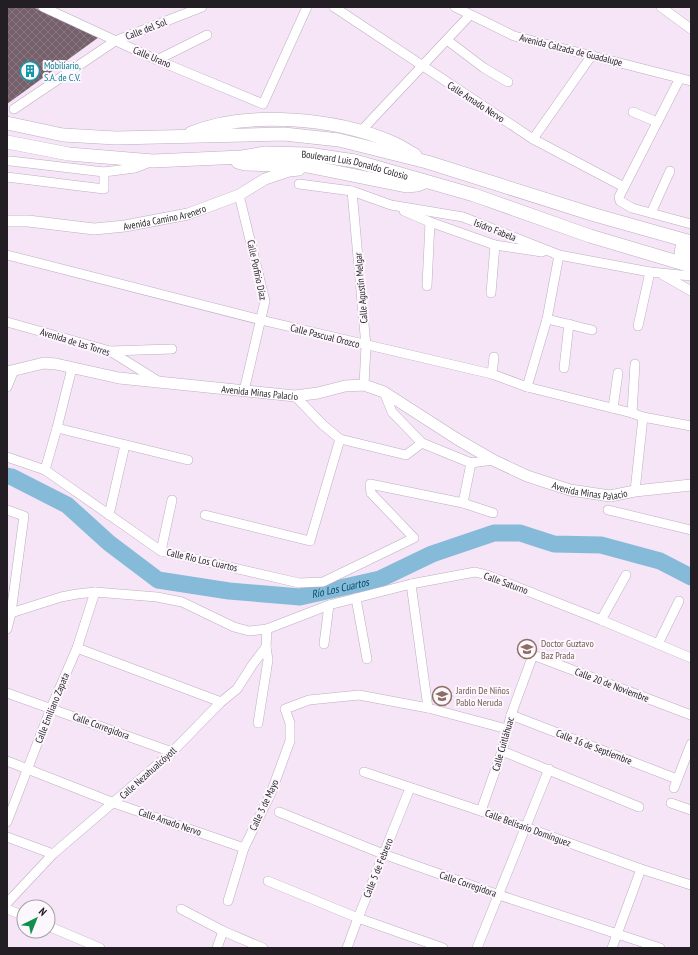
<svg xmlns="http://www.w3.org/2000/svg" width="698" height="955" viewBox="0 0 698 955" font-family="'PT Sans Narrow',sans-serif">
<defs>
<pattern id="building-cross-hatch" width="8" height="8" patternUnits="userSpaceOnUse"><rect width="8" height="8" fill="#76616c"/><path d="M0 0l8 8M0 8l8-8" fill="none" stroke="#887880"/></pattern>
<filter id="shadow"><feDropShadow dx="3" dy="-3" stdDeviation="0" flood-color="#0004"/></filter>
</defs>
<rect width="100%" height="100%" fill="#f5e5f7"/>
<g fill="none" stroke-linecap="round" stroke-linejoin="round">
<path stroke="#86bad9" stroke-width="17" id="s1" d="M7,476L12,477L67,505L109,543L158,580L229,591L300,597L380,579L432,554L494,533H520L554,544L601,545L660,561L691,577"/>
</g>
<path fill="url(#building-cross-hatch)" filter="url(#shadow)" d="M7,7H32L99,37L7,104Z"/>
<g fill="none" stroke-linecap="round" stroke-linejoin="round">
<defs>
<g id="minor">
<path d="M43,7L157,60L263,104L307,7"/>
<path d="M334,7L533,139L624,187"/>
<path d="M455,7L514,36L691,81"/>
<path d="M661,7L691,29"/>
<path d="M447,40L484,68L508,82"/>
<path d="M157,60L207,35"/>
<path d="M680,78L619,197L620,201L632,208L691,224"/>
<path d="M14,109L115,41L202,7"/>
<path d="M633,112L657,122"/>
<path d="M361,131L470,15"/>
<path d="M533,139L592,55"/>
<path d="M7,161H11L104,172L135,168L150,162"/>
<path d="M7,177L104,189V172"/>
<path d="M299,184L352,191L391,205L463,217L559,255L650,272L691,276"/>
<path d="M352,191L366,346L364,385"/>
<path d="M239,195L265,301L244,391"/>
<path d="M404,211L430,222L495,245L542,252"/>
<path d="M651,213L670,171"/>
<path d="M7,255L261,320L492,374L527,387L632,413L643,417L691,426"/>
<path d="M663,275L691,291"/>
<path d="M427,286L430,222"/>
<path d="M491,293L495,245"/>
<path d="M547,319L592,330"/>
<path d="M7,322L110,351L158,381"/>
<path d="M638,326L650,272"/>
<path d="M110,351L172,349"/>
<path d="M564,368L569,324"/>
<path d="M492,374L494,357"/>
<path d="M7,387L14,370"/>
<path d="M527,387L547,319L559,255L555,254"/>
<path d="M384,392L392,412L422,443L471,463L493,460"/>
<path d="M295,396L323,425L340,439L406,455L422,443"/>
<path d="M613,408L618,373"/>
<path d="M632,413L635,364"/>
<path d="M57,428L188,460"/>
<path d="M7,457L45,470L161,551L299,583L323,582L414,538L371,493L370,484L463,503L493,513"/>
<path d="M45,470L57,428L72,368"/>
<path d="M635,491L643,417"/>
<path d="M463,503L471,463"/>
<path d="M7,510L24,516L11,613L7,629"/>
<path d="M608,510L691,530"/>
<path d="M109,515L125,445"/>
<path d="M205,515L310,541L340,439"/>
<path d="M161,551L172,500"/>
<path d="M411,584L428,708"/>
<path d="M356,598L367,659"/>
<path d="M11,613L61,597L77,594L95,592L157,597L182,602L234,627L249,631L267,629L329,605L411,584L475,572L487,575L601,620L691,658"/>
<path d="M601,620L626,575"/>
<path d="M324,644L329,605"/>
<path d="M658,644L679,601"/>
<path d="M77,648L221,702"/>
<path d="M7,693L172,752"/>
<path d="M511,715L677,779"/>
<path d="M258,723L268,660L266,647L267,629"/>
<path d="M502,751L639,807"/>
<path d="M7,761L114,803L244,848"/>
<path d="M364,772L481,811L641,869L691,885"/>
<path d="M674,788L691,744"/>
<path d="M671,803L691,810"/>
<path d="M481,811L502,751L511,715L533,655L691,715"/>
<path d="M279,812L383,854L499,895L660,948"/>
<path d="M7,822L51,708L77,648L95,592"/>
<path d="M7,837L53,854"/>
<path d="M268,881L358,918L443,948"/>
<path d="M228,901L244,848L271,793L290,741V723L285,709L309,700L359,695L428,708L507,729"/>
<path d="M7,903L53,854L172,752L221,702L237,689L253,664L266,647"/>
<path d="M7,909L24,916"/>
<path d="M181,909L223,931L263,948"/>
<path d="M48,926L100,948"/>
<path d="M217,948L223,931"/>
<path d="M347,948L358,918L410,788"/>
<path d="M477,948L549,769"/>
<path d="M612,948L641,869"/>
</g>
<g id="major">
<path id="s2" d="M7,221H28L94,229L125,226L188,214L239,195L265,179L289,171L299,170"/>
<path id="s3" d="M7,372L44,363L56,364L119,378L295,396L318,393L345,386L364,385L384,392L457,439L493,460L527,476L570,490L610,496L635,491L691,485"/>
</g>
<g id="highway">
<path d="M7,123L63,135L116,138L284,134L339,140L427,162L595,215L691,242"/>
<path d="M191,133C247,110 336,118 391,142C399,145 407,151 415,155"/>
<path id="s4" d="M7,142L69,154L153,161L242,157L265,153L308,154L355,161L474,195L590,236L691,266"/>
<path d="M238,162L245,164L307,166L406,186L417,185L425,182"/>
<path d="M691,246L686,244L682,247L681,253L684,256L691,259"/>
</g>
</defs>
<use href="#minor" stroke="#bdaec0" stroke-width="10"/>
<use href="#major" stroke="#bdaec0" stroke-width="12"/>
<use href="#highway" stroke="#bdaec0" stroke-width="14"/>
<use href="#minor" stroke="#fff" stroke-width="9"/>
<use href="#major" stroke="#fff" stroke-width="11"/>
<use href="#highway" stroke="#fff" stroke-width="13"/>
</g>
<defs>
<symbol id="building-ring" viewBox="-11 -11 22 22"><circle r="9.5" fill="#fcf6fd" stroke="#0f9aa8" stroke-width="1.5"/><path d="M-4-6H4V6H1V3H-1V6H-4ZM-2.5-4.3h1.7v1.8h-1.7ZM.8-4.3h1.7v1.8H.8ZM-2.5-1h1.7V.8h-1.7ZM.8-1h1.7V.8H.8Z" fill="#0f9aa8"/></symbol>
<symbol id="school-ring" viewBox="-11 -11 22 22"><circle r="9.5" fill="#fcf6fd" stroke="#8d6e63" stroke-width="1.5"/><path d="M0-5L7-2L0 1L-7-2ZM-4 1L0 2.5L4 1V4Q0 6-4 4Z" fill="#8d6e63"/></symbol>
</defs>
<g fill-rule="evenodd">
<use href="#building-ring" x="19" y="60" width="22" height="22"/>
<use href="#school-ring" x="516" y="638" width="22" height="22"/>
<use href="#school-ring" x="431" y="685" width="22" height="22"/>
</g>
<g text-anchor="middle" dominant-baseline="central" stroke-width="4" stroke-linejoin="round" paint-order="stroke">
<g font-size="10" fill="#231d24" stroke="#fcf6fd">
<text transform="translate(146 29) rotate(-21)">Calle del Sol</text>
<text transform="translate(571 50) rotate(14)">Avenida Calzada de Guadalupe</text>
<text transform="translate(152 57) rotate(23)">Calle Urano</text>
<text transform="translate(476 102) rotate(33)">Calle Amado Nervo</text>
<text stroke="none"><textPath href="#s4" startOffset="351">Boulevard Luis Donaldo Colosio</textPath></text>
<text stroke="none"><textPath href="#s2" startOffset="159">Avenida Camino Arenero</textPath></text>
<text transform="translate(495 230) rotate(21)">Isidro Fabela</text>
<text transform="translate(257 270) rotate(78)">Calle Porfirio Díaz</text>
<text transform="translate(361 288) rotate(-95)">Calle Agustín Melgar</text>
<text transform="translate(325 336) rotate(14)">Calle Pascual Orozco</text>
<text transform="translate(75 342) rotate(17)">Avenida de las Torres</text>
<text stroke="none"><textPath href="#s3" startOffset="256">Avenida Minas Palacio</textPath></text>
<text stroke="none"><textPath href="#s3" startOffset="614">Avenida Minas Palacio</textPath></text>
<text transform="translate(202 560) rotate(13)">Calle Río Los Cuartos</text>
<text transform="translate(506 583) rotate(20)">Calle Saturno</text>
<text transform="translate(612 685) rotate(21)">Calle 20 de Noviembre</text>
<text transform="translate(52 708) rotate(-68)">Calle Emiliano Zapata</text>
<text transform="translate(101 726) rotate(20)">Calle Corregidora</text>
<text transform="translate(503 744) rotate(-74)">Calle Cuitláhuac</text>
<text transform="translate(594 747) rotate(21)">Calle 16 de Septiembre</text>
<text transform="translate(148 773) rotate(-42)">Calle Nezahualcóyotl</text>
<text transform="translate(264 805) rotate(-65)">Calle 3 de Mayo</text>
<text transform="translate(170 822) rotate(19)">Calle Amado Nervo</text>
<text transform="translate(528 828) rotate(20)">Calle Belisario Domínguez</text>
<text transform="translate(378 868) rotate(-68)">Calle 5 de Febrero</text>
<text transform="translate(468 884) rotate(19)">Calle Corregidora</text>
</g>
<g font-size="10" fill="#0d838f" stroke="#fcf6fd" text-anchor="start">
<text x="44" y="65">Mobiliario,<tspan x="44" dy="12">S.A. de C.V.</tspan></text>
</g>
<g font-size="10" fill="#785e54" stroke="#fcf6fd" text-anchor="start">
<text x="541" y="643">Doctor Guztavo<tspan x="541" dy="12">Baz Prada</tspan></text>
<text x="456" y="690">Jardin De Niños<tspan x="456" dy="12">Pablo Neruda</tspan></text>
</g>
<g font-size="11" font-style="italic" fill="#034a69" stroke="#fcf6fd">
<text stroke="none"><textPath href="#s1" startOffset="369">Río Los Cuartos</textPath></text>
</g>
</g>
<rect width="698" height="955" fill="none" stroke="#231d24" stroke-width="16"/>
<g transform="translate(36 919) rotate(43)"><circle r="19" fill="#fcf6fd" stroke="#a59fa6"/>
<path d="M0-3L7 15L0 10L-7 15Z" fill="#11904c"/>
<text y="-6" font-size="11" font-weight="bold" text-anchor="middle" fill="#231d24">N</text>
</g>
</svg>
